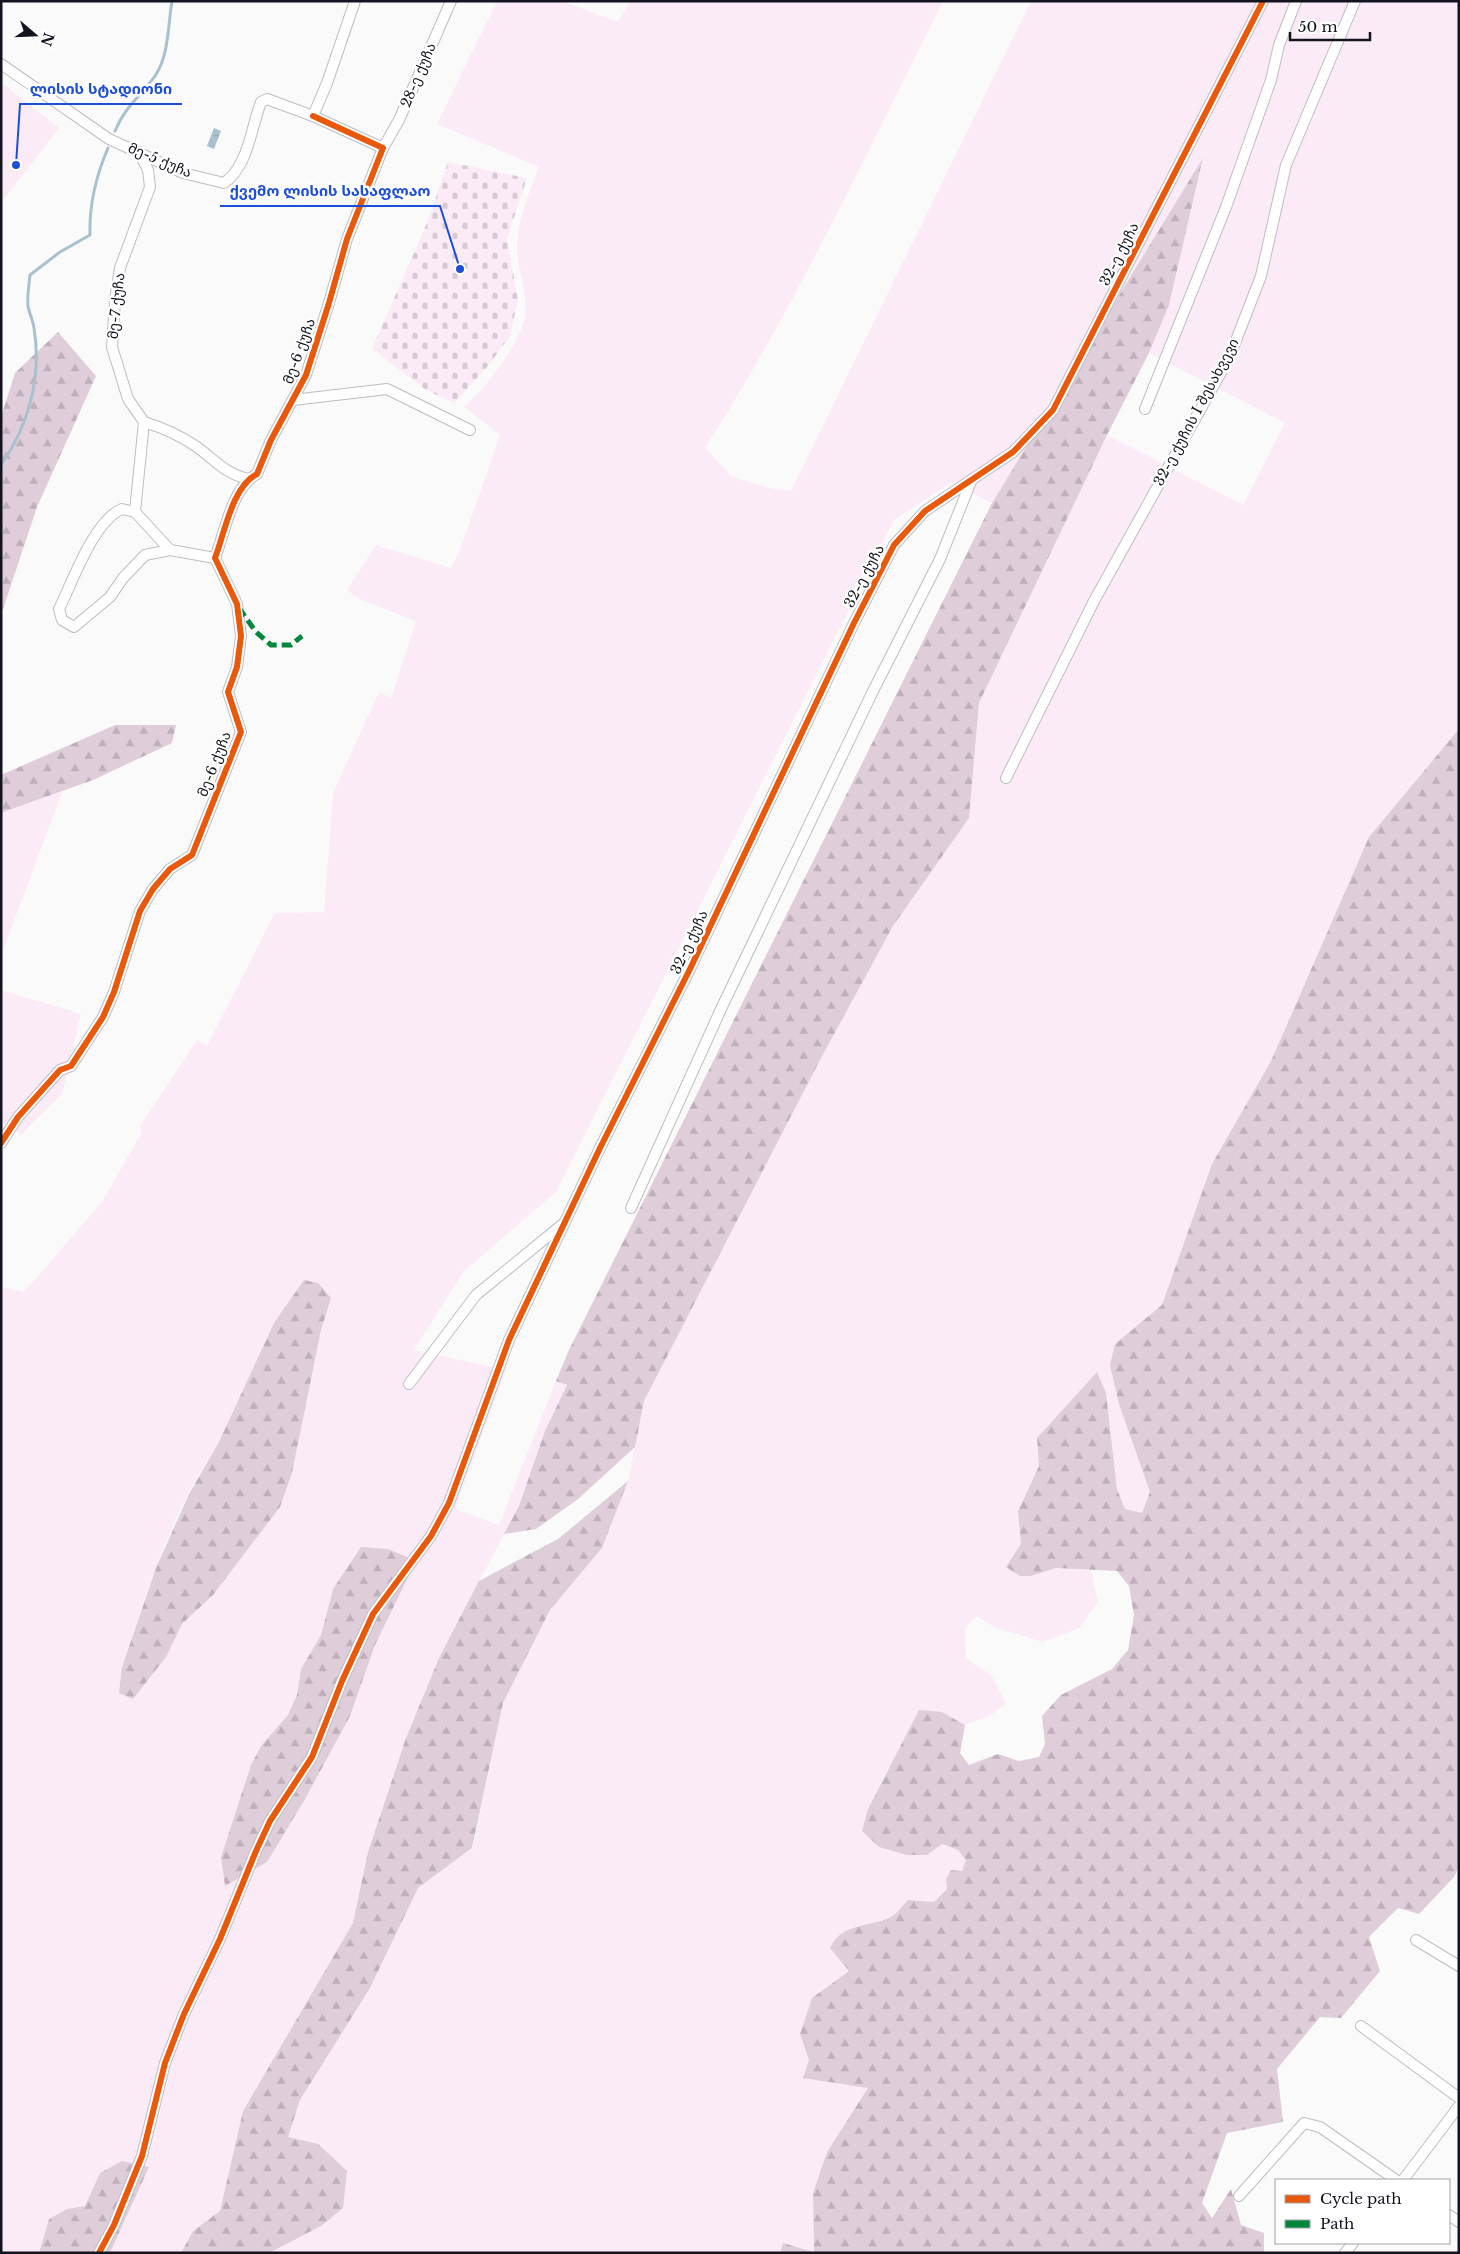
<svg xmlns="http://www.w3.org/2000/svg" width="1460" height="2254" viewBox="0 0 1460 2254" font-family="'Libre Baskerville','Noto Sans Georgian',serif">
<defs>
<pattern id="forest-firs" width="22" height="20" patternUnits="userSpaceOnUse" patternTransform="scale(1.25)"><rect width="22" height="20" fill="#dfcdd9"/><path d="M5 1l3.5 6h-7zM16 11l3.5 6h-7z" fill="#beafba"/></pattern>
<pattern id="cemetery-stones" width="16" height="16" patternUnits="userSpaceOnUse" patternTransform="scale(1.25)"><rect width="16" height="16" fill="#fbebf6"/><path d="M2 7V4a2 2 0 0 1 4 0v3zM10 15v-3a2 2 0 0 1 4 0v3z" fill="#d6c9d3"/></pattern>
<pattern id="water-ripples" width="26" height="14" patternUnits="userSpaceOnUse" patternTransform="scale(1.25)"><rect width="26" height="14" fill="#a9c0ce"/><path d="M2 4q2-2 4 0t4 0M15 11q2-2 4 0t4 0" fill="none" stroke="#91a4b1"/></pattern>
</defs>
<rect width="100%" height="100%" fill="#fafafa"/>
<g fill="#fbebf6" fill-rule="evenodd">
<path d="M497,1H562L618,22L630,1H943C867,152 796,306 705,448L732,477L769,488L791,491L1031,1H1459V729L1369,837L1271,1061L1212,1164L1162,1306L1115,1344L1119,1404L1150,1492L1142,1513L1125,1509L1117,1489L1106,1393L1097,1373L1037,1438L1039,1466L1018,1511L1021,1544L1031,1576L1056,1568L1091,1570L1098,1602L1079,1628L1043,1642L996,1628L976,1616L965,1629L966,1658L991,1675L1006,1704L989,1716L965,1725L942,1712L887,1770L868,1809L862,1831L941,1844L958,1850L966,1860L962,1871L946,1879L947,1889L934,1902L908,1900L893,1917L852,1928L835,1953L849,1971L812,1998L800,2034L809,2060L868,2088L827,2152L813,2193L814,2252L783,2243L780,2253H269L321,2226L318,2144L288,2137L300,2100L370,1988L418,1888L473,1848L503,1703L550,1610L602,1548L628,1481L644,1401L821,1058L893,926L969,818L979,703L1107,435L1243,505L1285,423L1149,353L1169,305L1203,160L992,503L950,483L894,520L556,1192L464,1271L414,1350L506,1370L455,1509L499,1525L556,1381L567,1385L545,1431L519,1506L439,1658L406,1738L368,1852L353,1923L243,2111L220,2211L193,2231L181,2253H110L149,2168L100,2173L85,2206L67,2209L49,2219L39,2253H1V1287L24,1292L102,1202L141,1134L140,1126L197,1040L207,1046L275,913L324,912L333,793L379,692L391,698L416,621L359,599L347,590L376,545L451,568L460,550L500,435L464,407C485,389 521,343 525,316C528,292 516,267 517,244C519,216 529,193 539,167L437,124ZM330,1298L321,1330L292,1473L280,1507L213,1595L182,1624L122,1666C142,1608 160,1547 189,1492C228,1422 282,1361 330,1298ZM416,1561L375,1645L350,1716L221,1857L251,1765L261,1746L288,1715L297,1695L301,1669L321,1635L333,1589Z"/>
<path d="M3,84L59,128L1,203V85Z"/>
<path d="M62,792L1,956V813Z"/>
<path d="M1,990L81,1014L62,1094L21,1135L1,1122Z"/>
</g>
<g fill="url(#forest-firs)">
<path d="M1203,158L1169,305L1149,353L1107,435L979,703L969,818L893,926L821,1058L644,1401L635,1447L578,1499L536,1529L504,1534L519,1506L545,1431L567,1385L556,1381L568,1352L992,503Z"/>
<path d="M58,332L96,376L37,507L1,615V417L15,373Z"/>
<path d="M115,725H176L172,743L93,780L1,813V775Z"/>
<path d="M1459,729V1866L1454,1877L1419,1914L1398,1908L1369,1937L1380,1971L1341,2018L1320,2017L1277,2069L1283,2122L1227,2133L1202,2203L1212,2218L1231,2189L1241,2225L1264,2233V2253H780L783,2243L814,2252L813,2193L827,2152L868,2088L803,2078L809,2060L800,2034L812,1998L849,1971L830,1948C841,1923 870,1927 891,1917C897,1914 903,1905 908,1900L934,1902L947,1889L946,1879L951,1870L962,1871L966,1860L958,1850L942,1844L927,1855H907L879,1847L862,1831L868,1809L919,1710L942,1712L965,1725L960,1753L969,1765L998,1754L1019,1761L1039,1757L1045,1744L1042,1716L1061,1695L1112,1669L1128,1650L1134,1615L1129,1586L1117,1571L1056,1568L1031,1576H1020L1006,1567L1021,1544L1018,1511L1039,1466L1037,1438L1097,1372L1106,1393L1117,1489L1125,1509L1142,1513L1150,1492L1119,1404L1110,1365L1115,1344L1162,1305L1212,1164L1271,1061L1369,837Z"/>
<path d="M304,1280L318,1283L331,1298L321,1330L292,1473L280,1507L213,1595L182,1624L166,1657L133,1699L119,1693L122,1667L156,1568L189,1494L219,1442L274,1323Z"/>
<path d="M628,1481L602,1548L550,1610L503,1703L472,1848L418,1888L370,1988L300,2100L288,2137L318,2144L347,2171L343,2208L321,2226L269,2253H181L193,2231L220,2211L243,2111L353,1923L368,1852L406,1738L439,1658L479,1581L558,1539Z"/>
<path d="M361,1547L388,1549L416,1561L375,1645L350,1716L305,1799L267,1862L225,1886L221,1857L251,1765L261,1746L288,1715L297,1695L301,1669L321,1635L333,1589Z"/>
<path d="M122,2161L149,2167L110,2253H39L49,2219L67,2209L85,2206L100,2173Z"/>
</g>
<path fill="url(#cemetery-stones)" d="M448,162L527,178L507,239L518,300L510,336L488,366L454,403L426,390L372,349L427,223Z"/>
<path fill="url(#water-ripples)" d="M214,128L221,131L214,149L207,146Z"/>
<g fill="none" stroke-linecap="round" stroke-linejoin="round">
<g stroke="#a9c0ce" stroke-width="3">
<path d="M115,131C125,106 141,96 155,76C169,56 168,24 172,1"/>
<path d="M1,465C29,425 42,376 34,328C33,320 29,313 28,306C27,296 29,285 30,275L60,252L90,235C89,205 96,176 108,148"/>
</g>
<defs>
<g id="street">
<path d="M1,64L109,139L183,173L224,183C248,167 251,128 261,102L267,99L313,116L327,83L355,1"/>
<path d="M383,148L399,120L451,1"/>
<path d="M138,151L148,170L150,187L120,268L115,300L112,347L128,399L144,422L135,512L170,550L215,558"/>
<path d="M293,400L387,389L470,430"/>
<path d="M1145,409L1226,207L1271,80L1279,45L1296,1"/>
<path d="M144,422C164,428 180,435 197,447C215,460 225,474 249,479"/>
<path d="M135,512L122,509C94,520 72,583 59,609L62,620L74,627L110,597L123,578L145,555L170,550"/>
<path d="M1006,778L1094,601L1230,356L1261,276L1286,165L1355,1"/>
<path d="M1,1143L18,1117L60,1070L71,1066L103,1017L114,992L140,911L153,889L170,869L192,855L241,732L228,692L237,667L241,636L237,604L215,558C225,532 232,487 257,474L271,440L306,375L329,303L347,239L383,148L313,116"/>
<path d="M631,1208L721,1009L872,693L940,559L972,479"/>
<path d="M409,1384L476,1295L563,1224"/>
<path d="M1416,1940L1459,1966"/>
<path d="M1361,2026L1459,2098"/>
<path d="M1403,2180L1459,2106"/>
<path d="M1239,2196L1304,2123L1320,2127L1396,2180"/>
<path d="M1449,2215L1459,2222"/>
<path d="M99,2253L114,2225L142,2156L165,2063L184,2014L220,1939L256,1851L270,1821L312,1757L342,1681L373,1614L431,1536L449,1503L509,1340L600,1148L690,969L854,623L894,545L925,511L1013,452L1053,410L1263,1"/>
<path d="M1345,2253L1353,2243"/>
</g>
</defs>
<use href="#street" stroke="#bebdc4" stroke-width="12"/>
<use href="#street" stroke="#fefefe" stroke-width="10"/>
<path stroke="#00873e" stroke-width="5" stroke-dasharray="10 5" stroke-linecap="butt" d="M239,608L256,632L271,645H291L302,636"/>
<defs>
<g id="cycleway">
<path d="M1,1143L18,1117L60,1070L71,1066L103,1017L114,992L140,911L153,889L170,869L192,855L241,732L228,692L237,667L241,636L237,604L215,558C225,532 232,487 257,474L271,440L306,375L329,303L347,239L383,148L313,116"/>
<path d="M99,2253L114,2225L142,2156L165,2063L184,2014L220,1939L256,1851L270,1821L312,1757L342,1681L373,1614L431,1536L449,1503L509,1340L600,1148L690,969L854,623L894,545L925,511L1013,452L1053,410L1263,1"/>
</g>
</defs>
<use href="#cycleway" stroke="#fff" stroke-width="9"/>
<use href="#cycleway" stroke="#e8590c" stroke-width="6"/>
</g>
<g text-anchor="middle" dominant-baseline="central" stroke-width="5" stroke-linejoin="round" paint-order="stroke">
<g font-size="14" fill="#141420" stroke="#fff">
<text transform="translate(418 75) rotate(-67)">28-ე ქუჩა</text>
<text transform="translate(160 160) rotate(23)">მე-5 ქუჩა</text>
<text transform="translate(1119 254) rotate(-63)">32-ე ქუჩა</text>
<text transform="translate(116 306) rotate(-84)">მე-7 ქუჩა</text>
<text transform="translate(299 351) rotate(-70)">მე-6 ქუჩა</text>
<text transform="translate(1196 412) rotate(-62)">32-ე ქუჩის I შესახვევი</text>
<text transform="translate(864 576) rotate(-62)">32-ე ქუჩა</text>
<text transform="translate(214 764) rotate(-69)">მე-6 ქუჩა</text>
<text transform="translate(689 942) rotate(-65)">32-ე ქუჩა</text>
</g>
</g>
<path fill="none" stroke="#1d4ed8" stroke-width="2" d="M16 165L20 104H182M460 269L440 206H220"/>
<g fill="#1d4ed8" stroke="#fff" stroke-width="2">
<circle cx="16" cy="165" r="5"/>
<circle cx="460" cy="269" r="5"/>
</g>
<g font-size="15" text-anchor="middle" font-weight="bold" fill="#1d4ed8" stroke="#fff" stroke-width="5" stroke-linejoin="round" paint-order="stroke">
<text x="101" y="94">ლისის სტადიონი</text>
<text x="330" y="196">ქვემო ლისის სასაფლაო</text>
</g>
<rect width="1460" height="2254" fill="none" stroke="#141420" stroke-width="5"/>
<rect x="1275" y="2179" width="175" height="65" fill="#ffffff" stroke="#a1a1a6"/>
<rect x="1285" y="2195" width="25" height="8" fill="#e8590c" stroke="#a1a1a6"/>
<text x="1320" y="2204" font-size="15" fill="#141420">Cycle path</text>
<rect x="1285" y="2220" width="25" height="8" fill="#00873e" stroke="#a1a1a6"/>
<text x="1320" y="2229" font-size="15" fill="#141420">Path</text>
<g transform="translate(35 35) rotate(109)" stroke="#ffffff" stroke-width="4" paint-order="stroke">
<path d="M0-4L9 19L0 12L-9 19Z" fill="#141420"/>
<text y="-8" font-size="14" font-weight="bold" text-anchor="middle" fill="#141420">N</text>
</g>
<path d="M1290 32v8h80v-8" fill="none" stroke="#141420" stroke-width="2.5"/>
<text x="1298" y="32" font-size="15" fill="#141420" stroke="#ffffff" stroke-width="4" paint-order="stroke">50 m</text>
</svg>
